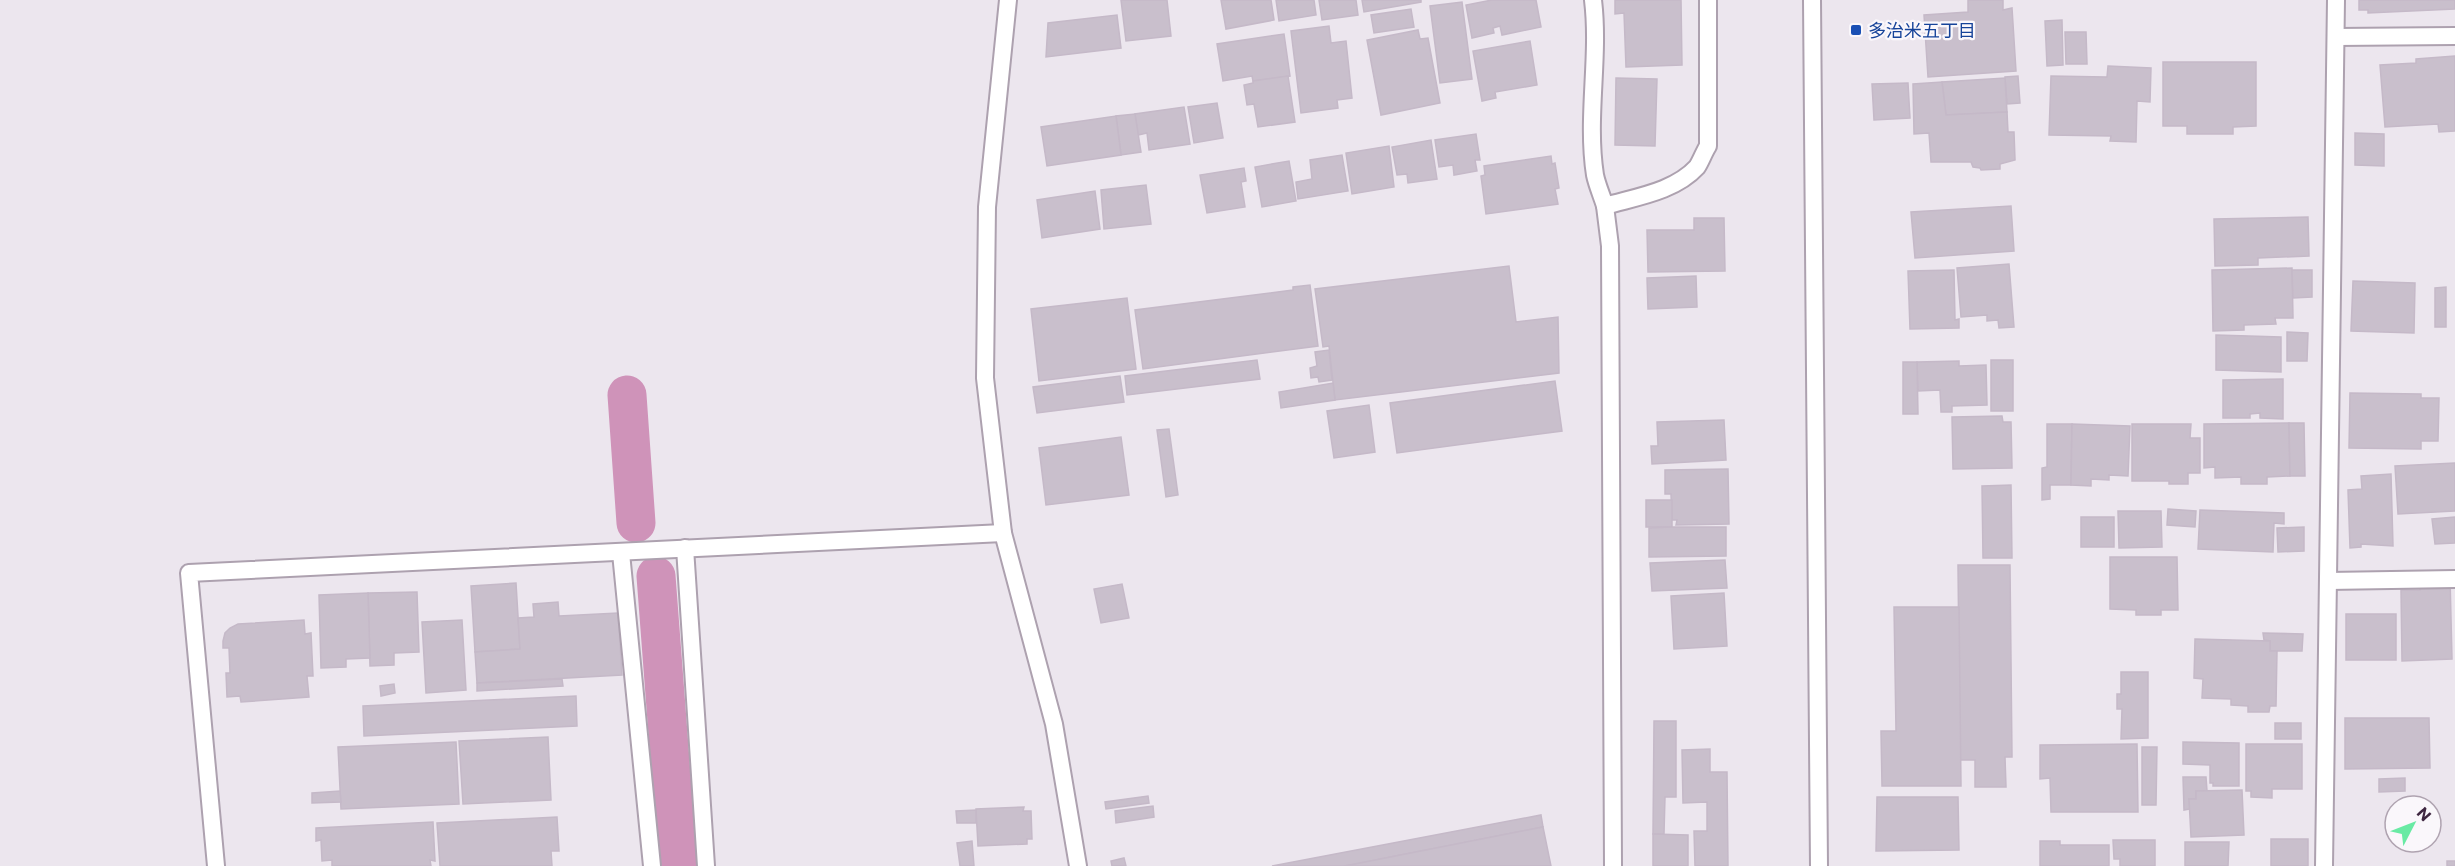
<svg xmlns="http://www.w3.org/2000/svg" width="2455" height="866" viewBox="0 0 2455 866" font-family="Commissioner,'Noto Sans JP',sans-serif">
<rect width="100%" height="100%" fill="#ece6ee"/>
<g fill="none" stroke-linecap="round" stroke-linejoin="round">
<g stroke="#cf93b9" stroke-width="39">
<path d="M627,395L636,523"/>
<path d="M656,576L678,866"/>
</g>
</g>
<g fill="#c9bfcc" stroke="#c5b9c8" stroke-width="1.5">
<path d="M1121,0H1167L1171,36L1126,41Z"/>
<path d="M1221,0H1271L1274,20L1226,29Z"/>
<path d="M1276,0H1314L1316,15L1279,21Z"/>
<path d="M1319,0H1356L1358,15L1322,20Z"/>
<path d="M1362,0H1421V2L1364,12Z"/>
<path d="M1492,0H1536L1541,27L1502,35L1500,26L1493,28L1494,33L1472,38L1466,5Z"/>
<path d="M1615,0H1681L1682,65L1626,67L1624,13L1615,14Z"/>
<path d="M1968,0H2003V10L2012,8L2016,71L1928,77L1924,15L1968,12Z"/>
<path d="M2359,0H2455V9L2368,13V10H2359Z"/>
<path d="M1462,2L1472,79L1440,83L1430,6Z"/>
<path d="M1411,9L1414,27L1374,33L1371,15Z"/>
<path d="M1117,15L1121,48L1046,57L1048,23Z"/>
<path d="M2062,20L2063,65L2047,66L2045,21Z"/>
<path d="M1329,26L1331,43L1346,41L1352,98L1337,100L1338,108L1301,113L1291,31Z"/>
<path d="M1418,30L1420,39L1428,38L1440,103L1381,115L1367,40Z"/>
<path d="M2065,32H2086L2087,64H2066Z"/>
<path d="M1284,34L1290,76L1253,81L1252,76L1223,81L1217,44Z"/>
<path d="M1530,41L1537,85L1495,92L1496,98L1482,101L1473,51Z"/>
<path d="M2455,56V131L2439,132L2438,124L2385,127L2380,65L2416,63V59Z"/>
<path d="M2163,62H2256V126L2233,127V134H2187V126H2163Z"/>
<path d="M2108,66L2151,68L2150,102L2137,101L2136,142L2110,141L2111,136L2049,135L2051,76L2107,77Z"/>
<path d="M1288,76L1295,122L1258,127L1254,104L1247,105L1244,85L1253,83V81Z"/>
<path d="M2018,76L2020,103L2007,104L2005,77Z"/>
<path d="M1616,78L1657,79L1655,146L1615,145Z"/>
<path d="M2005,78L2007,112L1946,115L1942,82Z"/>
<path d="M1942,82L1946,115L2007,112L2008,132H2014L2015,160L2000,164V169L1981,170L1980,168L1973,167L1971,162H1931L1929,133L1914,134L1913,84Z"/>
<path d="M1908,83L1910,118L1874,120L1872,84Z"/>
<path d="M1217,103L1223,138L1194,143L1188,107Z"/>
<path d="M1184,107L1190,144L1149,150L1147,133L1138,135L1135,114Z"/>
<path d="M1135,114L1141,152L1121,155L1116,116Z"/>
<path d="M1116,116L1121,155L1047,166L1041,127Z"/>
<path d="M2355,133L2384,134V166L2355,165Z"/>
<path d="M1476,134L1480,160H1475L1477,171L1454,175L1453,165L1439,167L1435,140Z"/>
<path d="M1431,140L1437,179L1408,183L1407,174L1397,175L1392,147Z"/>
<path d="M1389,146L1394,187L1352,194L1346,153Z"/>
<path d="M1342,155L1348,191L1298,199L1296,182L1312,179L1310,160Z"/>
<path d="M1551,156L1552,164L1555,163L1559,188L1555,189L1558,204L1486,214L1481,176L1485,175L1484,166Z"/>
<path d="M1289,161L1296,201L1262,207L1255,167Z"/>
<path d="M1244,168L1246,181L1241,182L1245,207L1207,213L1200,175Z"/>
<path d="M1146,185L1151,224L1104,229L1101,190Z"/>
<path d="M1095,191L1100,229L1042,238L1037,200Z"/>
<path d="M2011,206L2014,251L1915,258L1911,212Z"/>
<path d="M2308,217L2309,256L2258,258V265L2215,266L2214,219Z"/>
<path d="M1694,218H1724L1725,271L1648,272L1647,230H1694Z"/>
<path d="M2009,264L2014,327L1999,328L1998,320L1987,321V315L1961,317L1957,268Z"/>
<path d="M1509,266L1516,322L1558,317L1559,373L1335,400L1329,346L1323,347L1315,289Z"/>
<path d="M2292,268L2293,318H2275L2276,324L2244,325V330L2213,331L2212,270Z"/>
<path d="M1954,270L1955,320L1959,319V328L1910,329L1908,271Z"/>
<path d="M2292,270H2312V297L2293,298Z"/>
<path d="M1696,276L1697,307L1648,309L1647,278Z"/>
<path d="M2353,281L2415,283L2414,333L2351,331Z"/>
<path d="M1310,285L1318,346L1143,369L1135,310L1293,290V287Z"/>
<path d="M2446,287V327H2435V288Z"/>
<path d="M1127,298L1136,369L1039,381L1031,309Z"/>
<path d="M2287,332L2308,333L2307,361H2287Z"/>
<path d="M2216,335L2281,337V372L2216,370Z"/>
<path d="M1329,350L1332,380L1319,382L1318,377L1311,378L1310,368L1317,366L1315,352Z"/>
<path d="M1257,360L1260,379L1127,395L1125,376Z"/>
<rect x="1991" y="360" width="22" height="51"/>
<path d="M1959,361V366L1986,365L1987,405L1952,406V412H1941L1940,390L1918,391L1917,362Z"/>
<path d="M1903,362H1917L1918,414H1903Z"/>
<path d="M1120,376L1124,402L1037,413L1033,387Z"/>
<path d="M2283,379V419L2260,418V413L2250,414V418H2223V380Z"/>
<path d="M1555,381L1562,431L1397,453L1390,403Z"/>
<path d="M1333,383L1335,400L1281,408L1279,392Z"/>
<path d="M2350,393L2421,394V398H2439L2438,441H2421V449L2349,448Z"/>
<path d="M1369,405L1375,452L1334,458L1327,411Z"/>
<path d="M2002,416L2003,422H2011L2012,468L1953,469L1952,417Z"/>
<path d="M1724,420L1726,460L1652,464L1651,446H1658L1657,422Z"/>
<path d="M2289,423L2290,476L2267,477V484H2241V477L2215,478V467L2204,468V424Z"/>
<path d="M2289,423H2304L2305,476H2290Z"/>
<path d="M2047,424H2072L2071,485H2050V499L2042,500V468L2047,467Z"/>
<path d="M2072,424L2130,426L2128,476L2109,475V480L2091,479V486L2071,485Z"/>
<path d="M2132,424H2191L2190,438H2200V473H2188V484H2169V481H2132Z"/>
<path d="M1169,429L1178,495L1166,497L1157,430Z"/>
<path d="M1121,437L1129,495L1046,505L1039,448Z"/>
<path d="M2455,463V511L2398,514L2395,466Z"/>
<path d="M1728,469L1729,524L1676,525L1677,520H1672L1671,494H1665V470Z"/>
<path d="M2391,474L2393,546L2361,544V547L2350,548L2348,490L2362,489L2361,476Z"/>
<path d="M2011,485L2012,558H1983L1982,486Z"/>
<rect x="1646" y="500" width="26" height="27"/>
<path d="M2168,509L2196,511L2195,527L2167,525Z"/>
<path d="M2200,510L2284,513V524L2274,523L2273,552L2198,549Z"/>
<path d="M2118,511H2161L2162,547L2119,548Z"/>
<rect x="2081" y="517" width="33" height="30"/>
<path d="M2455,517V543L2435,544L2432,519Z"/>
<path d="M1672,527H1726V556L1649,557V528Z"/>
<path d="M2304,527V551L2278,552L2277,528Z"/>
<path d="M2110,557H2177L2178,610H2161V615H2136V610L2110,609Z"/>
<path d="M1725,560L1727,588L1652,591L1650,563Z"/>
<path d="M1958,565H2010L2012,757H2005L2006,787H1975V760H1960Z"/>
<path d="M2450,577L2452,659L2402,661L2401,590H2420L2419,578Z"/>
<path d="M516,583L520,649L475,652L471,586Z"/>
<path d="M1122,584L1129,618L1101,623L1094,589Z"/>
<path d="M417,592L419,652L394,653V665L370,666L368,593Z"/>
<path d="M368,593L370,658L346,659V667L321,668L319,595Z"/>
<path d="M1724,593L1727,646L1674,649L1671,596Z"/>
<path d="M558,602L559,616L618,613L622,675L477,683L475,652L520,649L518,618L534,617L533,604Z"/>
<path d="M1894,607H1959L1961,786H1882L1881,731H1896Z"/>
<rect x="2346" y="614" width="50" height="46"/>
<path d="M304,620L305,634L311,633L313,676H307L309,697L241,702L240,696L227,697L226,673H230L229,648H223V641L225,633L230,628L238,624Z"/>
<path d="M462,620L466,690L426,693L422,622Z"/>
<path d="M2263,633L2303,634L2302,651H2270V641L2264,640Z"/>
<path d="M2195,639L2270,641V651H2277L2276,706H2270L2269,712H2248V706L2231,705V699L2202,698L2203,679L2194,678Z"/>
<path d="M2121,672H2148V738L2121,739L2122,709H2117V694H2121Z"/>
<path d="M562,679L563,686L477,691V683Z"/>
<path d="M394,684L395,693L381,696L380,686Z"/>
<path d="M576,696L577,726L364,736L363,706Z"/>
<path d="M2345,718H2429L2430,768L2345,769Z"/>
<path d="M1654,721H1676V797H1665L1664,834H1653Z"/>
<rect x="2275" y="723" width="26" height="16"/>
<path d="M548,737L551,800L463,804L459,741Z"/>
<path d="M456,742L459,804L341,809L338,747Z"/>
<path d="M2183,742L2239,743V786H2213V783H2210V765L2183,764Z"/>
<path d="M2137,744L2138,812H2051L2050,778L2040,779V745Z"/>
<path d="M2246,744H2302V789H2272V798L2251,797V791H2246Z"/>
<path d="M2142,747H2157L2156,805H2142Z"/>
<path d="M1710,749V772H1727L1728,866H1695L1694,831H1707V802L1683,803L1682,750Z"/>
<path d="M2183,777H2206L2207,791H2196V799H2189L2190,809L2184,810Z"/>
<path d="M2405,778V791L2379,792V779Z"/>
<path d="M2242,790L2244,835L2191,837L2189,799H2196V791Z"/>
<path d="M340,791L341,802L312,803V793Z"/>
<path d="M1148,796L1149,803L1106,809L1105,802Z"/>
<path d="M1877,797H1958L1959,850L1876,851Z"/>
<path d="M1153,806L1154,817L1116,823L1115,811Z"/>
<path d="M1024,807L1023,811H1031L1032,839H1027V844L978,846L976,809Z"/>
<path d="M976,810V823H957L956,811Z"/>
<path d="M1541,815L1543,827L1345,866H1272Z"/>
<path d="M557,817L559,851H551L552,866H440L437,823Z"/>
<path d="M433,822L435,861L430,860L431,866H332V860L322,861L321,840L316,841V828Z"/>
<path d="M1543,827L1551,866H1345Z"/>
<path d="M1653,834L1688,835V866H1653Z"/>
<rect x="2271" y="839" width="37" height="27"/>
<path d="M2113,840H2155V866H2120V859H2114Z"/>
<path d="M972,841L974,866H960L957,843Z"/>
<path d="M2040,841H2060V845H2109V866H2040Z"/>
<path d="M2185,842H2229L2228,866H2185Z"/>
<path d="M1124,858L1126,866H1112L1111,861Z"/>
<rect x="2447" y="861" width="8" height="5"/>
</g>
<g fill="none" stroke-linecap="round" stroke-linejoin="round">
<defs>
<g id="minor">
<path d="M1593,0C1600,58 1586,117 1595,175C1597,185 1602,196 1605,206C1635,197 1674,192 1697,167C1701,161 1704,152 1708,146V0"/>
<path d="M2336,37L2455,36"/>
<path d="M685,548L706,866"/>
<path d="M621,553L652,866"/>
<path d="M2328,581L2455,579"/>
<path d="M216,866L189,573L1003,533"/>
<path d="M2324,866L2336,0"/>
</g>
<g id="tertiary">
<path d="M1008,0L987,207L985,378L1003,533L1054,724L1078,866"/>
<path d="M1812,0L1819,866"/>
<path d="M1605,206L1610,246L1613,866"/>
</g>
</defs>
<use href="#minor" stroke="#ada1af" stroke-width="20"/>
<use href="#tertiary" stroke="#ada1af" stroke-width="20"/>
<use href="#minor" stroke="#fff" stroke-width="16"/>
<use href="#tertiary" stroke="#fff" stroke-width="16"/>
</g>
<rect fill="#1a4fb4" stroke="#faf7fb" stroke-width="2" x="1850" y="24" width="12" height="12" rx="3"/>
<g text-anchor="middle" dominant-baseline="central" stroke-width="4.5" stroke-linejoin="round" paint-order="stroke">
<g font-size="18" fill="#164399" stroke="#faf7fb" text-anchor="start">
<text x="1868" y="30">多治米五丁目</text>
</g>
</g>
<g transform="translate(2413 824) rotate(48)"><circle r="28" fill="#faf7fb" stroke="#afa3b0" stroke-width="1.5"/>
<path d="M0-4.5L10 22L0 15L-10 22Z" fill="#69eaa4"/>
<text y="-9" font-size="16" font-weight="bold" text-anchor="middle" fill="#3e2640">N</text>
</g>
</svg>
